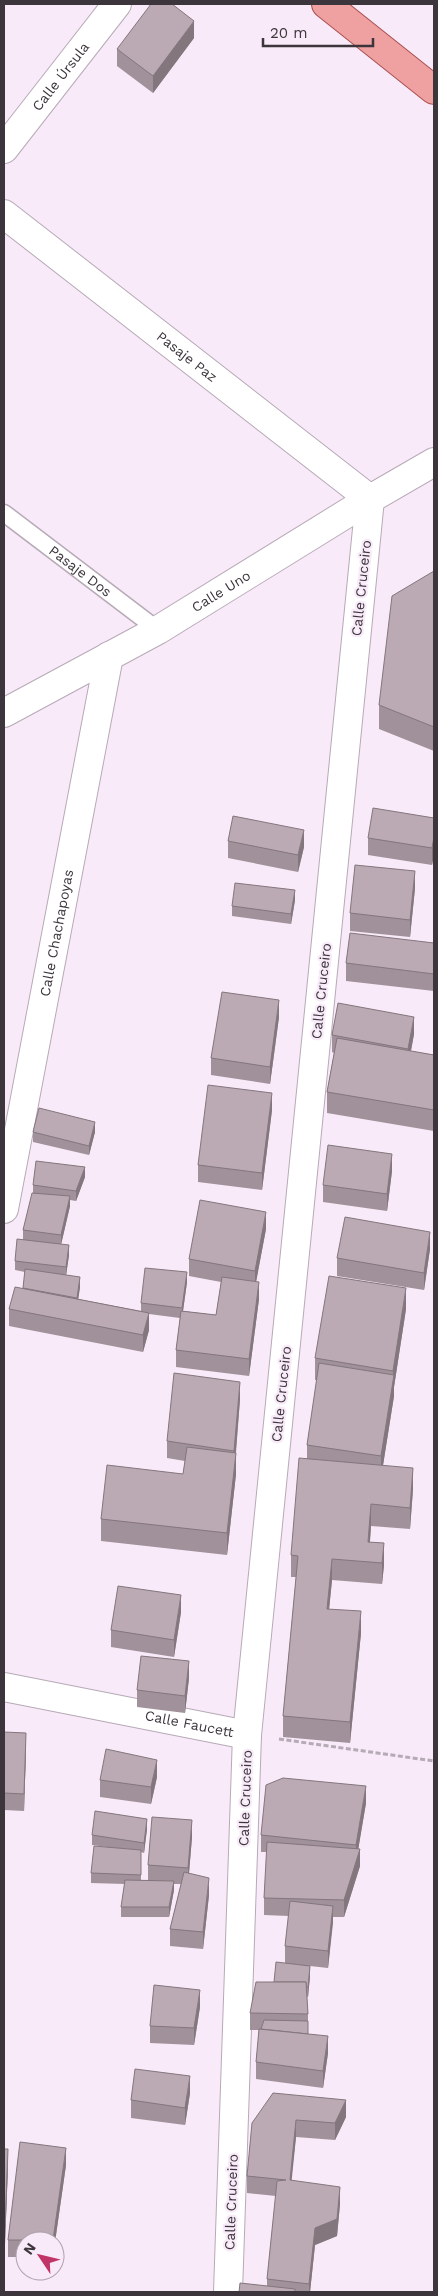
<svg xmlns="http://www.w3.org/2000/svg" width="438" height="2296" viewBox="0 0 438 2296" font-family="'Work Sans',sans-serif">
<rect width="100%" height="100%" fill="#f8eaf8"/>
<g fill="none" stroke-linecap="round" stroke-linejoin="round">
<defs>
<g id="service">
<path id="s1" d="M4,513L158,630"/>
</g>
<g id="minor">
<path id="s2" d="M4,149L117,4"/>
<path id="s3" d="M4,214L370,499L247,1735L228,2292"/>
<path id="s4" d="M4,713L158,630L370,499L434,462"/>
<path id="s5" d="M4,1209L109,656"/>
<path id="s6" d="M4,1687L247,1735"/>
</g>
<path id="primary" d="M326,4L434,90"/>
</defs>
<use href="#service" stroke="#b7aab7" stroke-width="19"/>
<use href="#minor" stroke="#b7aab7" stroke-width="30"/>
<use href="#primary" stroke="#a95153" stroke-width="30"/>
<path stroke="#b5aab5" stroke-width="3" stroke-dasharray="5 2.5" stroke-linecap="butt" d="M279,1739L434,1761"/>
<use href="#service" stroke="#fff" stroke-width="16"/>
<use href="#minor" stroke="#fff" stroke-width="28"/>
<use href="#primary" stroke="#efa0a0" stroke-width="28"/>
</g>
<g fill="#a1919a">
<path d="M194,38L153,93L117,66V49Z"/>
<path d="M434,571V751L379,729V705Z"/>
<path d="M434,818V854L432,865L368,855V838Z"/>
<path d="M228,841L304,847L298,872L228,858Z"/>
<path d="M415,888L410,937L350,931V913Z"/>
<path d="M295,900L291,924L232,916V906Z"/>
<path d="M434,943V991L346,981V963Z"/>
<path d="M279,1017L270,1084L211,1075V1058Z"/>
<path d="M414,1034L411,1051L434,1055V1131L327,1113V1092L334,1053L332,1052V1035Z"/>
<path d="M272,1110L262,1190L198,1182V1165Z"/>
<path d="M33,1132H95L89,1155L33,1142Z"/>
<path d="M392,1171L387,1211L323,1202V1185Z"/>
<path d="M85,1177L76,1201L70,1200V1206L61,1244L69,1255L66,1275L80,1287L78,1299L141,1311V1303L187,1282L183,1311L216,1315L221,1282L189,1276V1259L266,1229L256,1281L259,1299L249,1376L176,1367V1350L180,1318L149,1314V1330L143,1352L9,1326V1309L23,1288L25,1272L15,1270V1261L23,1240V1230L33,1194V1185Z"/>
<path d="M430,1249L424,1290L337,1276V1258Z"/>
<path d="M406,1309L394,1387V1396L383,1465L413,1489L410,1529L371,1526L370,1542L384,1565L382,1584L332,1580L329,1609L361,1633L350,1743L283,1737V1716L296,1577H291V1555L307,1459V1445L317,1380H315V1358Z"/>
<path d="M240,1399L236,1453V1474L227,1555L101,1541V1519L183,1474L185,1461L167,1458V1441Z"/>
<path d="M181,1612L174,1657L111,1647V1630Z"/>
<path d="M189,1678L185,1713L137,1707V1690Z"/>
<path d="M4,1732L26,1750L24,1811L4,1810Z"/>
<path d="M157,1777L151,1804L100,1797V1780Z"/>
<path d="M366,1803L358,1849L360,1866L344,1917H333L328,1968L310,1966V1976L308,1997H307L308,2014V2034L328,2053L323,2088L256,2079V2062L259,2030H250V2013L274,1982L285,1963V1946L289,1916L264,1915V1898L267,1852H261V1835Z"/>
<path d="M147,1829L144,1853L141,1852V1880H148V1865L192,1837L189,1873L209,1895L203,1949L170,1946V1929L181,1884H174V1890L169,1917H121V1907L125,1884L91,1883V1873L107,1847L92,1845V1835Z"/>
<path d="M200,2007L194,2045L150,2043V2026Z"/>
<path d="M190,2093L185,2125L131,2118V2100Z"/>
<path d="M273,2093L346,2117L335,2140L296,2137L291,2180L340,2204L337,2236L315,2245L310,2292H239L267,2286V2279L276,2196L247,2193V2176Z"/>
<path d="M4,2149L8,2166L5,2244H4Z"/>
<path d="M66,2165L55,2242V2241H25V2257H8V2240Z"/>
</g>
<g fill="#83767d">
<path d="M194,21V38L153,93V76Z"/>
<path d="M304,830V847L298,872V855Z"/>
<path d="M434,837V854L432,865V848Z"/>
<path d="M415,871V888L410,937V920Z"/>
<path d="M295,890V900L291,924V914Z"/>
<path d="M279,1000V1017L270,1084V1067Z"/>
<path d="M414,1017V1034L408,1066V1049Z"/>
<path d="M272,1093V1110L262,1190V1173Z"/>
<path d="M95,1122V1132L89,1155V1146Z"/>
<path d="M392,1154V1171L387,1211V1194Z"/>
<path d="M85,1167V1177L76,1201V1191Z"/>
<path d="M70,1196V1206L61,1245V1235Z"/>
<path d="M266,1212V1229L255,1288V1271Z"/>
<path d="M430,1232V1249L424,1290V1273Z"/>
<path d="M69,1245V1255L66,1276V1267Z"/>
<path d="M187,1272V1282L182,1318V1308Z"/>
<path d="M80,1277V1287L77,1308V1298Z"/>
<path d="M259,1282V1299L249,1376V1359Z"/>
<path d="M406,1288V1309L394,1387V1396L381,1478V1456L393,1380V1371Z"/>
<path d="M149,1313V1330L143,1352V1335Z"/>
<path d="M240,1382V1399L235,1461L236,1453V1474L227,1555V1533L234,1466V1451Z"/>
<path d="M413,1468V1489L410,1529V1508Z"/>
<path d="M371,1504V1526L368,1564V1542Z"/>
<path d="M384,1543V1565L382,1584V1563Z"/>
<path d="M332,1559V1580L327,1630V1609Z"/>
<path d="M181,1595V1612L174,1657V1640Z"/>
<path d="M361,1611V1633L350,1743V1722Z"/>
<path d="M189,1661V1678L185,1713V1696Z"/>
<path d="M26,1733V1750L24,1811V1794Z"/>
<path d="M157,1760V1777L151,1804V1787Z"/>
<path d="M366,1786V1803L357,1857L360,1849V1866L344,1917V1900L356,1860V1845Z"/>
<path d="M147,1819V1829L144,1853V1843Z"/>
<path d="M192,1820V1837L188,1885V1868Z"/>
<path d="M209,1878V1895L203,1949V1932Z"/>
<path d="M174,1881V1890L169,1917V1907Z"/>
<path d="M333,1906V1923L328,1968V1951Z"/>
<path d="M310,1966V1976L308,1997V1987Z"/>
<path d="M200,1990V2007L194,2045V2028Z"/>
<path d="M328,2036V2053L323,2088V2071Z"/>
<path d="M190,2076V2093L185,2125V2108Z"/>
<path d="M346,2100V2117L335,2140V2123Z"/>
<path d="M296,2120V2137L290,2197V2180Z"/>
<path d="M66,2148V2165L55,2242V2241L53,2240Z"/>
<path d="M8,2149V2166L5,2244V2227Z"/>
<path d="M340,2187V2204L337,2236L315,2245L310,2292H309V2284L315,2228Z"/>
</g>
<g fill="#bba9b3" stroke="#83767d">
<path d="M151,4H172L194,21L153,76L117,49Z"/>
<path d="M434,571V727L379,705L392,596Z"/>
<path d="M373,808L434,818V837L432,848L368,838Z"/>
<path d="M233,816L304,830L298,855L228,841Z"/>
<path d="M355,865L415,871L410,920L350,913Z"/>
<path d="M235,883L295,890L291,914L232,906Z"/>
<path d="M350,933L434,943V974L346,963Z"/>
<path d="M222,992L279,1000L270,1067L211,1058Z"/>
<path d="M338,1003L414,1017L408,1049L332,1035Z"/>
<path d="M337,1038L434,1055V1110L327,1092Z"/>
<path d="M208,1085L272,1093L262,1173L198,1165Z"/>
<path d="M39,1108L95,1122L89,1146L33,1132Z"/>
<path d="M328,1145L392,1154L387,1194L323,1185Z"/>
<path d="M36,1161L85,1167L76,1191L33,1185Z"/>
<path d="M32,1193L70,1196L61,1235L23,1230Z"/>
<path d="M200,1200L266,1212L255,1271L189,1259Z"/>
<path d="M345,1217L430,1232L424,1273L337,1258Z"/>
<path d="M17,1239L69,1245L66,1267L15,1261Z"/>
<path d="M145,1268L187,1272L182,1308L141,1303Z"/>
<path d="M25,1269L80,1277L77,1298L23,1288Z"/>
<path d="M329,1276L406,1288L393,1371L315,1358Z"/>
<path d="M222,1277L259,1282L249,1359L176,1350L181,1311L216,1315Z"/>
<path d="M15,1287L149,1313L143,1335L9,1309Z"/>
<path d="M319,1363L394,1375L381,1456L307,1445Z"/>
<path d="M174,1373L240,1382L234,1451L167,1441Z"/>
<path d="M187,1447L236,1453L227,1533L101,1519L107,1465L183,1474Z"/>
<path d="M299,1458L413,1468L410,1508L371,1504L368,1542L384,1543L382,1563L332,1559L327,1609L361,1611L350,1722L283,1716L298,1556L291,1555Z"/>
<path d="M118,1586L181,1595L174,1640L111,1630Z"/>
<path d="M141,1656L189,1661L185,1696L137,1690Z"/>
<path d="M4,1732L26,1733L24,1794L4,1793Z"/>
<path d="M106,1749L157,1760L151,1787L100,1780Z"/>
<path d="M283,1778L366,1786L356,1845L261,1835L266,1785Z"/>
<path d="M95,1811L147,1819L144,1843L92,1835Z"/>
<path d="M152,1817L192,1820L188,1868L148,1865Z"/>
<path d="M267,1842L360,1849L344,1900L264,1898Z"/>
<path d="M94,1846L141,1850V1875L91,1873Z"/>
<path d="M184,1872L209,1878L203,1932L170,1929Z"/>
<path d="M125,1880L174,1881L169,1907H121Z"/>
<path d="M290,1901L333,1906L328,1951L285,1946Z"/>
<path d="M276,1962L310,1966L308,1987H306V1982H274Z"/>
<path d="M256,1982H306L308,2014L250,2013Z"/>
<path d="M154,1985L200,1990L194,2028L150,2026Z"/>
<path d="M264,2020L308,2021V2034L261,2029Z"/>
<path d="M259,2029L328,2036L323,2071L256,2062Z"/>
<path d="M135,2069L190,2076L185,2108L131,2100Z"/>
<path d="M273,2093L346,2100L335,2123L296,2120L290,2180L340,2187L337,2219L315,2228L309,2284L267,2279L277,2181L286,2180L247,2176L252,2123Z"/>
<path d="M20,2142L66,2148L53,2240H8Z"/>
<path d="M4,2149H8L5,2227H4Z"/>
<path d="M240,2283L295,2289V2292H239Z"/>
</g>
<g text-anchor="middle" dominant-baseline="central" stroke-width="4.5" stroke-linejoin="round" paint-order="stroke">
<g font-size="14" fill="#3c363c" stroke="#f8eaf8">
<text stroke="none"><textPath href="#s2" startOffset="92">Calle Úrsula</textPath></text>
<text stroke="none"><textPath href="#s3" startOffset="232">Pasaje Paz</textPath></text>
<text stroke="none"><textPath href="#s1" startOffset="96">Pasaje Dos</textPath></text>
<text transform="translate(361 588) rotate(-84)">Calle Cruceiro</text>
<text stroke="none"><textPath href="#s4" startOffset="249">Calle Uno</textPath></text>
<text stroke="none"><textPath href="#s5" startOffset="281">Calle Chachapoyas</textPath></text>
<text transform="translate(321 991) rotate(-84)">Calle Cruceiro</text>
<text transform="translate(281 1394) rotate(-84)">Calle Cruceiro</text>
<text stroke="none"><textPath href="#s6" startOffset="189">Calle Faucett</textPath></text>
<text transform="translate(245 1798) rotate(-88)">Calle Cruceiro</text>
<text transform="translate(231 2202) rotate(-88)">Calle Cruceiro</text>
</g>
</g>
<rect width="438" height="2296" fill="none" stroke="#3c363c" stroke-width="10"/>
<g transform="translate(40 2256) rotate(305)"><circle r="24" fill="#f8eaf8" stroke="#ada2ad"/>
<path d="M0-4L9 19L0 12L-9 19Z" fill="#c13467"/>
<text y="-8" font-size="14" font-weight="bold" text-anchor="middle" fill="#3c363c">N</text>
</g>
<path d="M263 38v8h110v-8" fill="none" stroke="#3c363c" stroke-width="2.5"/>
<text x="270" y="38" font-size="15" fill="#3c363c" stroke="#f8eaf8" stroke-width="4" paint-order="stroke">20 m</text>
</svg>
